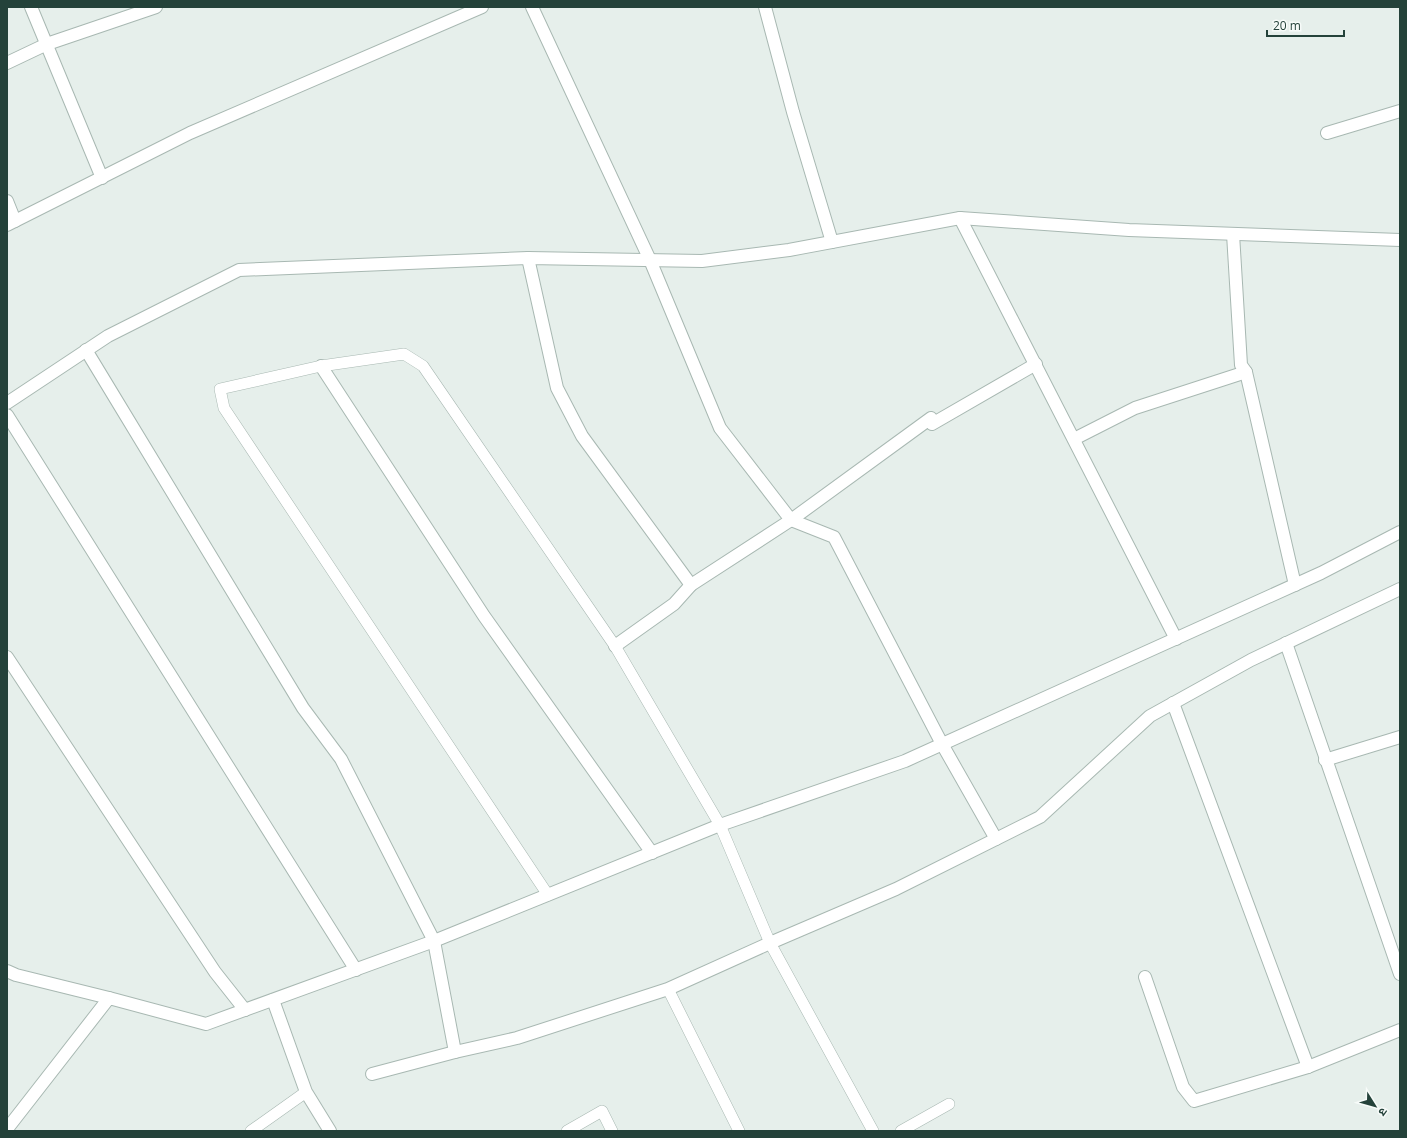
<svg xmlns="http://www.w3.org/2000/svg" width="1407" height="1138" viewBox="0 0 1407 1138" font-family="'Open Sans','Noto Sans Devanagari',sans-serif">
<rect width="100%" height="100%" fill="#e6efeb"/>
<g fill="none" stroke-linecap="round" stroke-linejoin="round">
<defs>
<g id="service">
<path d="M548,895L224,408L220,389L321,366L404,354L423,366L615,646L720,825L770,943L873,1131"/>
<path d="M668,989L739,1131"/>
<path d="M251,1131L306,1092"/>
<path d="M567,1131L602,1111L612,1131"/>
<path d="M901,1131L949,1104"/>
</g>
<g id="minor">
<path d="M31,7L102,178"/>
<path d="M532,7L650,260L720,428L791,520L834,537L942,744L996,839"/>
<path d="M765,7L793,112L832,242"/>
<path d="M7,63L47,44L156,7"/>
<path d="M1327,133L1400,111"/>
<path d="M7,201L15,221"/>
<path d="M960,218L1176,639"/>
<path d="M7,225L190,133L482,7"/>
<path d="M1233,234L1241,365L1246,372L1295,585"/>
<path d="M528,258L557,388L582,436L691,585"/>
<path d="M86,350L303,708L341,759L434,941L455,1052L517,1038L668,989L770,943L896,889L1040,817L1150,716L1251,660L1400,589"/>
<path d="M321,366L484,616L652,853"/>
<path d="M7,403L108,336L239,270L528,258L702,261L789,250L960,218L1129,230L1400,240"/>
<path d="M7,415L356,970"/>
<path d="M1074,439L1135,408L1246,372"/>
<path d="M1286,643L1400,974"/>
<path d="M615,646L674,604L691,585L791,520L931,418L932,424L1036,364"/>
<path d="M7,657L215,972L245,1010"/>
<path d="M1173,703L1308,1067"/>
<path d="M1325,760L1400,737"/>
<path d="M7,971L16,975L109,998"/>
<path d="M1145,977L1183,1087L1194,1101L1308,1067L1400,1030"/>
<path d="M273,1000L306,1092L330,1131"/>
<path d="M372,1074L455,1052"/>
<path d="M7,1129L109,998L206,1024L434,941L720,825L905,761L1321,573L1400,532"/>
</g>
</defs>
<use href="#service" stroke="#a8b8b2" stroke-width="12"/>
<use href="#minor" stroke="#a8b8b2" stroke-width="14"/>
<use href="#service" stroke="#fff" stroke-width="11"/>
<use href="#minor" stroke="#fff" stroke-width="12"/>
</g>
<rect width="1407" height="1138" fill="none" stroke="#24423a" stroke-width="16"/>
<g transform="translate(1375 1106) rotate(127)" stroke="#f7fbf9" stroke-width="3" paint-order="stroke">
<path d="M0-3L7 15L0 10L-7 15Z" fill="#24423a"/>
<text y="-6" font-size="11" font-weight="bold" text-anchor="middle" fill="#24423a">उ</text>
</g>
<path d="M1267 30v6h77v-6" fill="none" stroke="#24423a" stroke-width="2"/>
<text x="1273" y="30" font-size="12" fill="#24423a" stroke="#f7fbf9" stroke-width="3" paint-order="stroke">20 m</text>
</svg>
